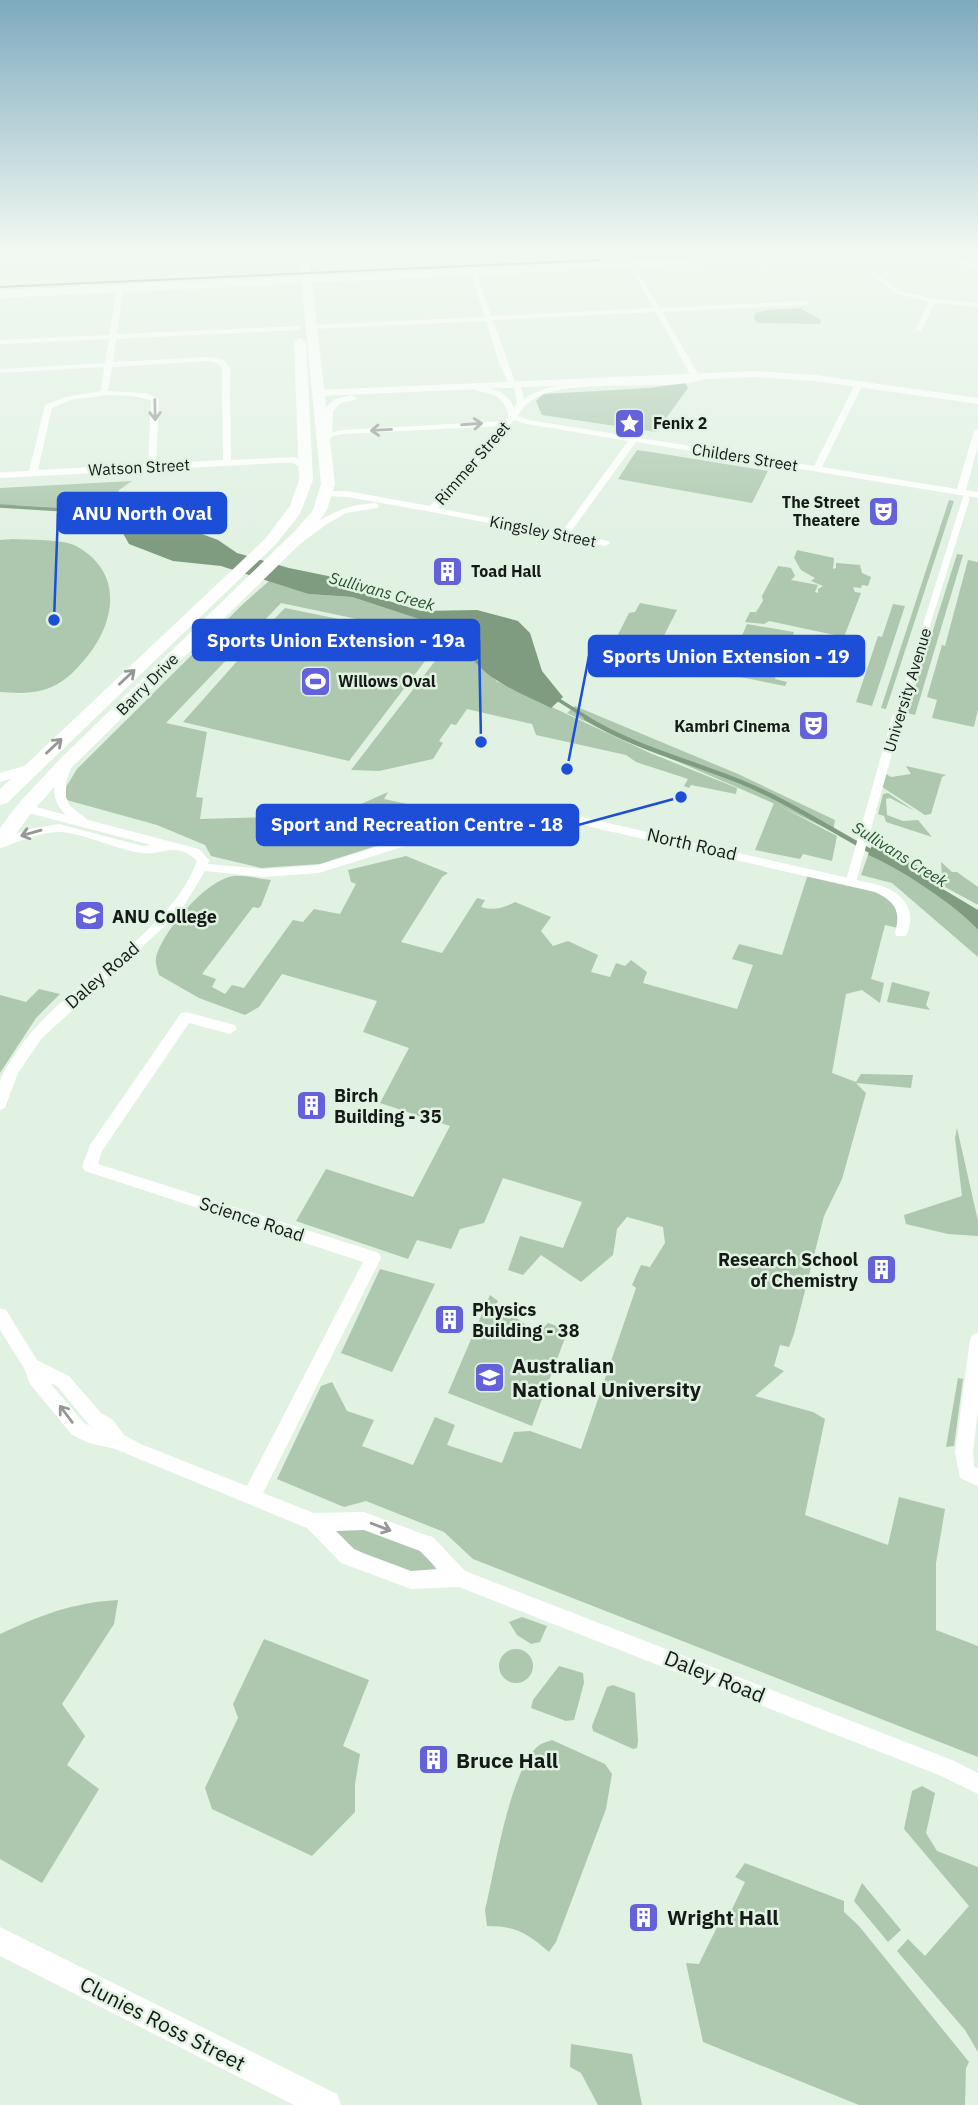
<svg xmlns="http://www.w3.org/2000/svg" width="978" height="2105" viewBox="0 0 978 2105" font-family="'IBM Plex Sans',sans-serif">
<rect width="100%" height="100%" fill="#e1f1e2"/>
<g fill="#adc8af">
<path d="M800,308L821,320L820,324L757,323L754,319L755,313L768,310Z"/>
<path d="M685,383L688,388L656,432L542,415L536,401L543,394L650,388Z"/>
<path d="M637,450L651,452L768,471L752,503L618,479Z"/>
<path d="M132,481L119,490L114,501L126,511L143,516L129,524C86,510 46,505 0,505V488Z"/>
<path d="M949,500L954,501L886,709L881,708Z"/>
<path d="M13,539C28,540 63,539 76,546C129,575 113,632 78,667C69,677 56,687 43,690C29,694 14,693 0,692V540Z"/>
<path d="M797,550L834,558L833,569L836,568V563L860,565L862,573L871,577L868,586L862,585L861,588L853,587L855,592L861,593L844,637L769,621L764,624L745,622L750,612H756L763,601L762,596L778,566L791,568L795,576L791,580L818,585L815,592L818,593V589L823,586L811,581L815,578L801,570L794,558Z"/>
<path d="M957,554L963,555L915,715L907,713Z"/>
<path d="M968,560L978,562V709L974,727L932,718L937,700L927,697L942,645L945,646Z"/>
<path d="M269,581L308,594L352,597L431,623L454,624L471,631L478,637L475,643L496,681L650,753L737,788L736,794L691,785L689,788L684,786L688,779L636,762L626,755L536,735L532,724L467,709L456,725L451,724L439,741L443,743L433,759L379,771L351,770L452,639L281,603L166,723L207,732L196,797L203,798L200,819L274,817L273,837L349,834L350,809L388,792L384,799L440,811L446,804L467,807L453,821L320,864L261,868L211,856L205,845L157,825L63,799V792L77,769L242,605Z"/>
<path d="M640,603L677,610L646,671L631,674L601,668L629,613L635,612Z"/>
<path d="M893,604L905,606L872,706L856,702L878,636L882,637Z"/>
<path d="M285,608L441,640L349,761L183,722L239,659L236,658Z"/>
<path d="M747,624L794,632L784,659L736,650Z"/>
<path d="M697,662L776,675L775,679L787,682L785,686L694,668Z"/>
<path d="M575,706L738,774L835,820L833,832C746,788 655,754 567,713Z"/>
<path d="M906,766L946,775L942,777L931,814L925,815L882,787L886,774L891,777L911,774Z"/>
<path d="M888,793L915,811L890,798L886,799L887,815L903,821L918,820L932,837L886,822L884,816L878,814L883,794Z"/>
<path d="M774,803L837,836L832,861L803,854L800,859L755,850Z"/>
<path d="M868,855C899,868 957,906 978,930V957L892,883L861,875Z"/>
<path d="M406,856L448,873L442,877L401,942L442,953L477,898L485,900L481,907C493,911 504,908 515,902L551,917L541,931L553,946L568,941L598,955L591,972L610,977L616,963L625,966L631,960L647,972L643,983L737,1009L753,965L732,959L739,944L782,955L809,871L891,894L902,929L885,925L871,979L884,983L880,1003L862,990L846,994L832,1073L856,1082L861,1074L913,1075L911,1088L856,1083L866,1093L842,1179L824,1216L794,1334L789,1347L780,1345L774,1366L784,1371L755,1396L813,1412L825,1419L805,1515L888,1545L899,1497L945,1509L936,1563V1630L978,1646V1757L473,1559L444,1532L366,1501L344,1507L277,1479L321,1386L332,1382L347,1411L374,1420L362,1446L413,1465L435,1417L455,1425L447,1445L502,1463L514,1432L530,1431L581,1449L636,1288L632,1285L641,1265L650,1267L665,1243L663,1227L627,1217L617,1229L613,1255L581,1282L541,1255L523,1275L508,1270L520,1236L563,1248L582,1202L503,1178L484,1223L460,1229L451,1249L417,1240L408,1259L296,1221L326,1169L413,1197L450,1126L380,1103L409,1048L363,1032L377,1001L282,974L259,1007L245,1015L199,998L159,975C157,968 154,961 157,954C166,928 205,881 233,876C244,875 260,879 271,880L261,906L258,908L253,907L202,974L216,979L212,987L225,994L232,985L244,988L293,920L303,922L314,909L340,914L356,884L351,882L348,870Z"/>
<path d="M941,862L952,872H957L978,887V905L945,887L938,880L942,877Z"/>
<path d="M892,982L930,992L926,1005L930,1010L887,1002Z"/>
<path d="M39,989L60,994L36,1018L0,1073V995L26,1002Z"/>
<path d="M957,1128L978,1221V1236L948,1234L906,1224L904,1215L962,1196L955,1138Z"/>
<path d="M380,1269L435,1284L392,1372L341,1353Z"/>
<path d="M490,1295L498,1301L496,1304L538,1333L548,1323L568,1330L532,1426L448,1393Z"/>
<path d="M958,1378L963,1379L954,1446L946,1447Z"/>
<path d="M364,1526L421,1550L437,1570L413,1574L352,1551L332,1529Z"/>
<path d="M118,1600L114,1624L62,1704L85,1736L67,1765L99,1789L42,1883L0,1859V1634C42,1615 70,1603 118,1600Z"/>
<path d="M522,1617L547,1626L540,1642L531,1644L517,1635L509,1622Z"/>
<path d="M264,1639L369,1680L343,1746L360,1754L355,1784V1812L312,1856L212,1809L205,1788L238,1718L233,1704Z"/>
<circle cx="516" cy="1666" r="17"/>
<path d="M559,1666L583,1673L584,1683L574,1720L566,1721L531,1708L533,1700Z"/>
<path d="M613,1685L635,1693L638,1741L637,1748L633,1749L593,1731L592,1726L607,1687Z"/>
<path d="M552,1740L605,1764L612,1774L606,1809L556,1942L549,1952C527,1933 516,1926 487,1926L485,1910C495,1870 509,1774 537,1747C541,1743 547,1742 552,1740Z"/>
<path d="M922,1786L935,1793L926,1833L937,1851L978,1867V2052L965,2030L897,1951L908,1939L925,1956L969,1906L904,1829L912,1791Z"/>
<path d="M745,1863L844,1901V1912L859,1926L969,2062L966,2068L965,2105H859L703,2042L686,1963L699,1964L717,1927L723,1928L745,1882L735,1877Z"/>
<path d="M862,1883L901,1930L888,1942L854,1901Z"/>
<path d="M571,2044L632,2054L642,2105H598L581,2073L570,2067Z"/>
</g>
<g fill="#7f9c81">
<path d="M128,522H163L178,525L218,540L237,553L289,568L333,577L350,589L421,611L477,610L518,621L530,633L542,671L563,697L551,708C521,693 485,681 467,651L478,638L471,631L454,624L431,623L352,597L308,594L221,566L173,561L129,544L120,528L121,524Z"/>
<path d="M873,843L890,851L897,859L917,865L931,882L978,910V930C957,906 899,868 868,855Z"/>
</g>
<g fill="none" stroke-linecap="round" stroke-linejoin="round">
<g stroke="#7f9c81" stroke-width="3.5">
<path d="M0,506L65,510L127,526"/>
<path d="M554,697L589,719"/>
</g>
<path stroke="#7f9c81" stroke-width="4.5" d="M586,718C633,747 689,761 741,782C787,801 830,829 874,853"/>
<path stroke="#fff" stroke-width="7" d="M897,719L966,499"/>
<path stroke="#fff" stroke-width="10" d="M851,881L897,718"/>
<g fill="#fff" fill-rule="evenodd">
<path d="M463,248H469L491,316L653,308L629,265L632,263L660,308L807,301L810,303L807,305L662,312L701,379L700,381C653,391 575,378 537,397C529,401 522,408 518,416L529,420L814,466L855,384L859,382L863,384L822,467L957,489L974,431L978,429V446L966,490L978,492V498L636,442L570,533L608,541L610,543L605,546L432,512L347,497L324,496V492L327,491H347L430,506L501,426L342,434L324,438V434L342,430L505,421L509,417C504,397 496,394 477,391L476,389L480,387C497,389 507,392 514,408L517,403L514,386L509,384L499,363L486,321L312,329L308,327L312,325L485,317ZM656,312L692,378C646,386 560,372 524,399L521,387L516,385L493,320ZM514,420L527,424L628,441L562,532L438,508Z"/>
<path d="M619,248H625L626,251L621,252Z"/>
<path d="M871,272H875L899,291L935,299L978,303V307L935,303L921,331H915L929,302L895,293L871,274Z"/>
<path d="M120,287L123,289L117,334L302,326L299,330L116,339L113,362L210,357L224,360L230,368L231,460L295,457L309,465V469H303L293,463H278L0,478V472L29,471L45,405L66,397L101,391L104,367L0,373V369L105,363L109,339L0,344V340L109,335L117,289ZM210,361L218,364L222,368L223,460L156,464L159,399L146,393L108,391L112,367ZM107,395L133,396L151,400L148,464L38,470L52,408L71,400Z"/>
<path d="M375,503L378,504V508L346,513L327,524L300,544L292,542C315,520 343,504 375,503Z"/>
<path d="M66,762L72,765L66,782V797L70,806L88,820L199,849L209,860L208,864L263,869L318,865L483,814L502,810L547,809L883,886C906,896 917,912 906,936H896L895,933C901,911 896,902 875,892L547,817L502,818L485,821L319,873L263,877L205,871L185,904L165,926L42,1038L18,1073L5,1108L0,1110C0,1101 0,1091 0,1083C1,1073 10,1063 15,1054C62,981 165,944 197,861C177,840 161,856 141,853C117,850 79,831 57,832C37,833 19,842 0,848V840L29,829L59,824L143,846L151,845L21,811L19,808L25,804L66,815C50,800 53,784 60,765Z"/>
<path d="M186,1012L235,1025L237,1029L230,1034L189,1023L102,1151L98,1164L373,1251L379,1253L381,1258L263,1493L314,1513L364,1512L426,1535L433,1537L465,1571L952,1760L978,1773V1794L939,1775L459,1587L411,1589L363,1571L341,1563L307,1528L115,1449L89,1443L72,1435L30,1384L24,1368L0,1330V1308L6,1310L37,1360L69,1376L101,1413L113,1420L124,1435L143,1445L247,1486L363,1262L85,1171L82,1167L90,1145L181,1013ZM50,1383L57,1386L89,1425L94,1428L84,1423ZM364,1530L420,1551L438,1569L411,1571L363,1553L354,1549L336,1531Z"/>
<path d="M978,1333V1410L973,1452L974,1467L978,1468V1486L960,1478L955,1452L970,1340L972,1335Z"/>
</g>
<g fill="#fff" fill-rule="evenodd">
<path d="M755,371L815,375L978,398V404L815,381L755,377L318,396L313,393L318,390Z"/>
<path d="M352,395L357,398L355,400L341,403L333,411L332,438L323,440V410L335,399Z"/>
<path d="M31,764L36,765V771L0,782V773Z"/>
<path d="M0,1927L337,2094L341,2105H294L0,1956Z"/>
</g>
<g fill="#fff" fill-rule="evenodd">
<path d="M298,248H308L335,484L327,510L306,538L72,767L32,812L7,846L0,848V828L18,804L60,759L295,531L313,510L321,484Z"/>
<path d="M300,338L306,342L313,480L300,514L275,545L7,803L0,805V789L265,539L290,506L299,480L294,342Z"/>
</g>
<path fill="#fff" fill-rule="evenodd" d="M892,249L931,251L978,263V269L931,257L892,255L0,298V290Z"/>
<path stroke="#788379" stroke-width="2" d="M0,287L600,260"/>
</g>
<defs><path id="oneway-shaft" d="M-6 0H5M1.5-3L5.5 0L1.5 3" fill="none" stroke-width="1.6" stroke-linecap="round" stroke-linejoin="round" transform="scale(1.75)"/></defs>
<g stroke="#959896">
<use href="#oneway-shaft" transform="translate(155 410) rotate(89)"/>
<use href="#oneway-shaft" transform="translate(472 424) rotate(-4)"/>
<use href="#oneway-shaft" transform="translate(381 430) rotate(177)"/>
<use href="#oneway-shaft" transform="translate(127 677) rotate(-43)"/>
<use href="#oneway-shaft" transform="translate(54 746) rotate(-43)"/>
<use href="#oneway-shaft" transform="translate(31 833) rotate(164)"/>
<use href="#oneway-shaft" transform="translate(66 1414) rotate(-127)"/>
<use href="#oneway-shaft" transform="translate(381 1527) rotate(21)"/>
</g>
<linearGradient id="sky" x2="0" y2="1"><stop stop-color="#7eaabf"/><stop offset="0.46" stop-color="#f2f9f2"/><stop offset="1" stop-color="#f2f9f2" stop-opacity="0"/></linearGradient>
<rect width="978" height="543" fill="url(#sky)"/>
<defs>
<symbol id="sight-square" viewBox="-11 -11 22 22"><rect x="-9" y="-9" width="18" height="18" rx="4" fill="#6461da" stroke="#e1f1e2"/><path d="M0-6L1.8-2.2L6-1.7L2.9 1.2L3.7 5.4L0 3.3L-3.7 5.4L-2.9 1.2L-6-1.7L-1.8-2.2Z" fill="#fff"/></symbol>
<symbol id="theatre-square" viewBox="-11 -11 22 22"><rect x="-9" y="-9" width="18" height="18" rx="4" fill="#6461da" stroke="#e1f1e2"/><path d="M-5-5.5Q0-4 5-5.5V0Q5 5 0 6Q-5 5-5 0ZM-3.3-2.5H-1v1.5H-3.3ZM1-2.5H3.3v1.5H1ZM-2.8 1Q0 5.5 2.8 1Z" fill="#fff"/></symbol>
<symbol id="building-square" viewBox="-11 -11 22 22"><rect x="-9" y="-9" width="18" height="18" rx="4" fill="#6461da" stroke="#e1f1e2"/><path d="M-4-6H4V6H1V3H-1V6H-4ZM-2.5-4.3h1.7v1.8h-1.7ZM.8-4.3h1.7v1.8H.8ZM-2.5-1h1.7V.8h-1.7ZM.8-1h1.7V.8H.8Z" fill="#fff"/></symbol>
<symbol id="stadium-square" viewBox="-11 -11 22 22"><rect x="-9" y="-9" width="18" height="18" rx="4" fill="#6461da" stroke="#e1f1e2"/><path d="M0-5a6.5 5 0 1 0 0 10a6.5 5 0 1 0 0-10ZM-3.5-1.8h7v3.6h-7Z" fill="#fff"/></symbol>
<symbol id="university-square" viewBox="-11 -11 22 22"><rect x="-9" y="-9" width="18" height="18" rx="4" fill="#6461da" stroke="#e1f1e2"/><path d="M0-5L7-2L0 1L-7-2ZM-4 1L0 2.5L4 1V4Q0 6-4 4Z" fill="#fff"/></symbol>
</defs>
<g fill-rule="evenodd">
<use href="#sight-square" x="612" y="406" width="35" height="35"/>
<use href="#theatre-square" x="866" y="494" width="35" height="35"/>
<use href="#building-square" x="430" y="554" width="35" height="35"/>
<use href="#stadium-square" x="298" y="664" width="35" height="35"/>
<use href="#theatre-square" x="796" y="708" width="35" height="35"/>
<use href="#university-square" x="72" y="898" width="35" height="35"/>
<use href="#building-square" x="294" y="1088" width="35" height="35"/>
<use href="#building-square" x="864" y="1252" width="35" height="35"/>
<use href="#building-square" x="432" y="1302" width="35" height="35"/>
<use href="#university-square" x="472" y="1360" width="35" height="35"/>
<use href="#building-square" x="416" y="1742" width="35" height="35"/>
<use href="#building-square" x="626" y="1900" width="35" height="35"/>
</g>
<g text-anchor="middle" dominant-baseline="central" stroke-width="5" stroke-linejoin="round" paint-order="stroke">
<g font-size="16" font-weight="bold" fill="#141a15" stroke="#e1f1e2" text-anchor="start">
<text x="653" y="423">Fenix 2</text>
<text x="860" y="502" text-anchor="end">The Street<tspan x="860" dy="18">Theatere</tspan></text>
<text x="471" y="571">Toad Hall</text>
<text x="338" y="681">Willows Oval</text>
<text x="790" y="726" text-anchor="end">Kambri Cinema</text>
</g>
<g font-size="16" fill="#141a15" stroke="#e1f1e2">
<text transform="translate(745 457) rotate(9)">Childers Street</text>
<text transform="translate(472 463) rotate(-49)">Rimmer Street</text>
<text transform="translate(139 467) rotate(-3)">Watson Street</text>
<text transform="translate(543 531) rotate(11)">Kingsley Street</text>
<text transform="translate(147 684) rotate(-45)">Barry Drive</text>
<text transform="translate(907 690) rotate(-73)">University Avenue</text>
</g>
<g font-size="16" font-style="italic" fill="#23502b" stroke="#e1f1e2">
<text transform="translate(382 591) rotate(15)">Sullivans Creek</text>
<text transform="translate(900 854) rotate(32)">Sullivans Creek</text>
</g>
<g font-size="18" fill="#141a15" stroke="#e1f1e2">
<text transform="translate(692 844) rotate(13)">North Road</text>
<text transform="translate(102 975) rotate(-41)">Daley Road</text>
<text transform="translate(252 1219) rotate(18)">Science Road</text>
</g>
<g font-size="18" font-weight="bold" fill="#141a15" stroke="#e1f1e2" text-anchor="start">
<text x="112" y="916">ANU College</text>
<text x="334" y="1095">Birch<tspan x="334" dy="21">Building - 35</tspan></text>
<text x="858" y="1259" text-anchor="end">Research School<tspan x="858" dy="21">of Chemistry</tspan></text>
<text x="472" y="1309">Physics<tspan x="472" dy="21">Building - 38</tspan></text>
</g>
<g font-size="21" font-weight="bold" fill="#141a15" stroke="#e1f1e2" text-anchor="start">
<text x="512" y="1365">Australian<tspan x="512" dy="24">National University</tspan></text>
<text x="456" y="1760">Bruce Hall</text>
<text x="667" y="1917">Wright Hall</text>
</g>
<g font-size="21" fill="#141a15" stroke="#e1f1e2">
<text transform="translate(715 1676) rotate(22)">Daley Road</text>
<text transform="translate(163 2023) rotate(27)">Clunies Ross Street</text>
</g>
</g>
<path fill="none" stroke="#1d4ed8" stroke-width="2.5" d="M54 620L58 513M481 742L479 640M567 769L589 656M681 797L578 825"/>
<g fill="#1d4ed8" stroke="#e1f1e2" stroke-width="2.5">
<circle cx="54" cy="620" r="7"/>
<circle cx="481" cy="742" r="7"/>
<circle cx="567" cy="769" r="7"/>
<circle cx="681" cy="797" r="7"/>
</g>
<g fill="#1d4ed8" stroke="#1d4ed8" stroke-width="2.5">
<rect x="58" y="493" width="168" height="40" rx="7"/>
<rect x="193" y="620" width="286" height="40" rx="7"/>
<rect x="589" y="636" width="275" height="40" rx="7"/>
<rect x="257" y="805" width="321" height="40" rx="7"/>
</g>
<g font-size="19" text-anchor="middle" font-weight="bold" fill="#fff">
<text x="142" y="520">ANU North Oval</text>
<text x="336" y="647">Sports Union Extension - 19a</text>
<text x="726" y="663">Sports Union Extension - 19</text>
<text x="417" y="831">Sport and Recreation Centre - 18</text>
</g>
</svg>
